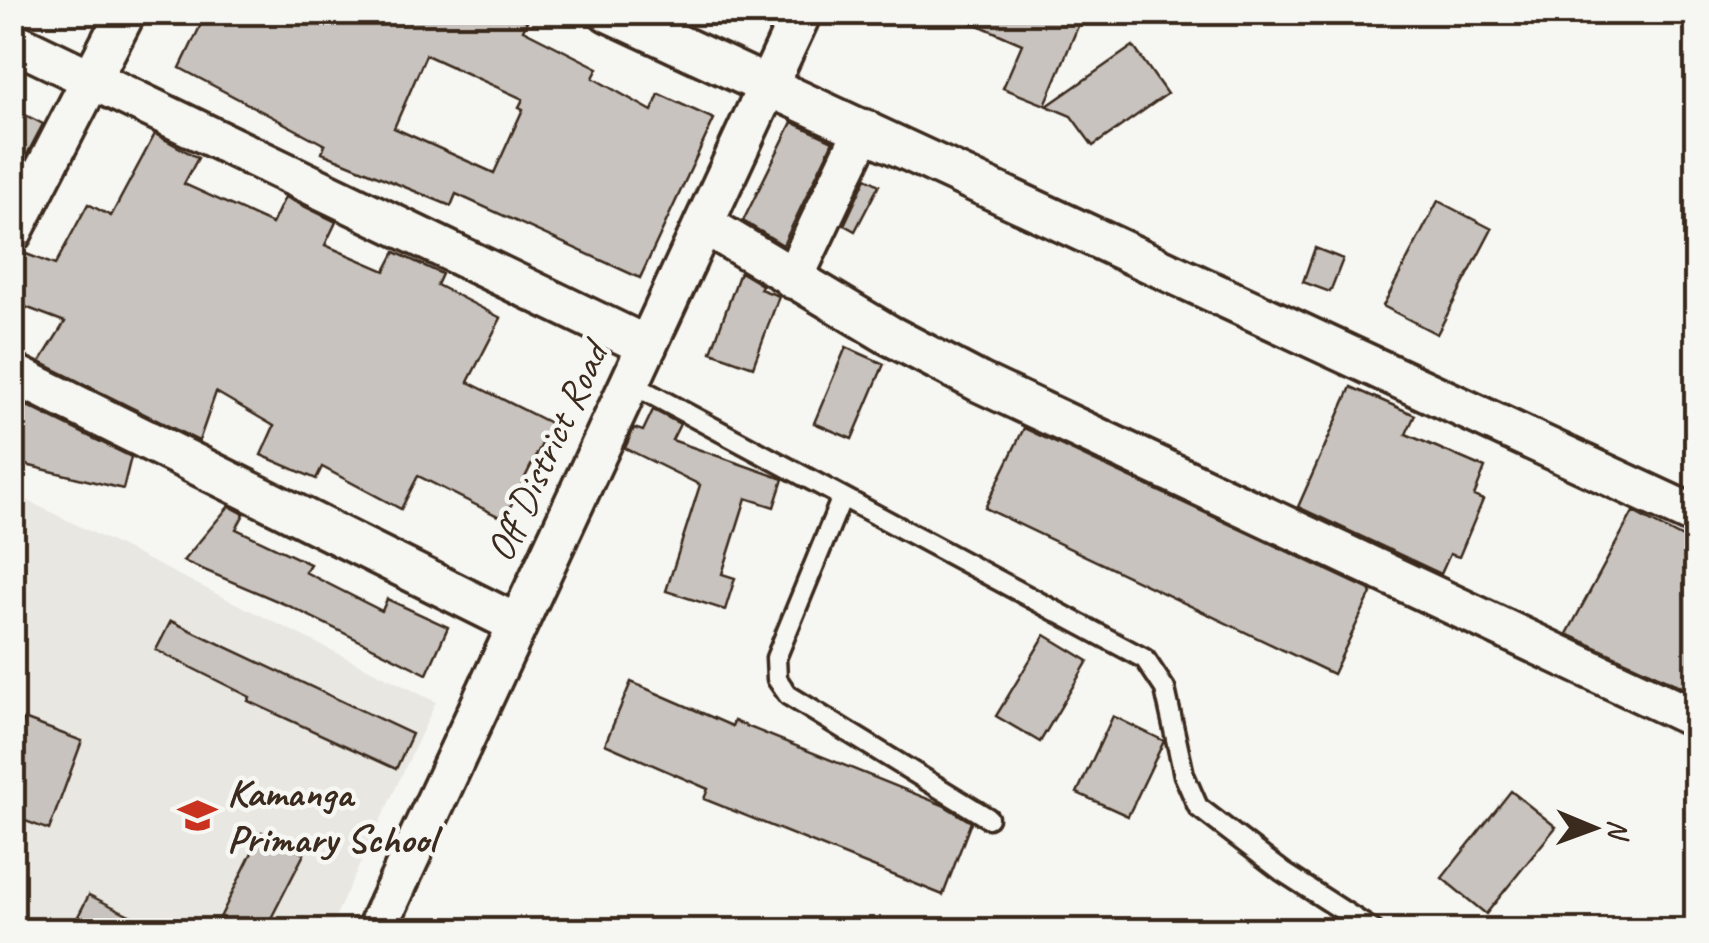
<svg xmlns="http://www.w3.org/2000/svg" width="1709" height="943" viewBox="0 0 1709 943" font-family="Caveat,sans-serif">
<rect width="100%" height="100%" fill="#f6f6f2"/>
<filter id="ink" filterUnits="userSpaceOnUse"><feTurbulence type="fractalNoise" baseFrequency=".01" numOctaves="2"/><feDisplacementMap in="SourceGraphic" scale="20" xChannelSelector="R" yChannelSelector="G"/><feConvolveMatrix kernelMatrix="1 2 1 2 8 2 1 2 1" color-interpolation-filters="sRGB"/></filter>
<g filter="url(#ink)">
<path fill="#e8e7e2" d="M12,493L436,702L329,930H13Z"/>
<g fill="#c8c3be" stroke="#3b2a1e" stroke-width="2.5" fill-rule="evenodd">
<path d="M207,12H508L527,21L523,30L598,68L593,78L652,111L659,94L714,119L640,278L456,194L451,206L322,153L325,145L180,68ZM426,55L523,99L519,107L523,109L494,173L394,128Z"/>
<path d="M948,12H1084L1045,105L1003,88L1022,44Z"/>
<path d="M1133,46L1167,94L1093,146L1071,116L1047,106Z"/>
<path d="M12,108L43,124L12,183Z"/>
<path d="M792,122L833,141L783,245L743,221Z"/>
<path d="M155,134L198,158L184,184L272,224L285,197L336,222L325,245L385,271L395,252L442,274L437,285L501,318L468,382L552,424L504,519L418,476L401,509L322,467L316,479L261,455L274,426L216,392L199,441L40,362L65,322L12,302L26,254L55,265L88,204L111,216Z"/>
<path d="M866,178L879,185L855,231L844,225Z"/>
<path d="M1438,201L1492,229L1437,334L1383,306Z"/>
<path d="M1315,248L1343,259L1330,292L1303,282Z"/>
<path d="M740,272L762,285L760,289L779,296L753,367L711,352Z"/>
<path d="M846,347L884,364L852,439L814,423Z"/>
<path d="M1351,387L1415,415L1406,434L1485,468L1474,496L1483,500L1459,557L1450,554L1441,574L1298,507Z"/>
<path d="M27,406L131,457L123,489L14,462Z"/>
<path d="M653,410L680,424L672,440L783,479L774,507L746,498L722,574L735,578L725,610L666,591L700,485L625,448L634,428L643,431Z"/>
<path d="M1024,428L1372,591L1333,674L985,508Z"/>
<path d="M229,506L244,514L236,529L310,564L305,572L382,611L387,599L448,627L427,674L289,606L183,561Z"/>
<path d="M1633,512L1696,545V669L1686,689L1567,634Z"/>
<path d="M171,621L412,734L396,769L248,701L250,697L156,650Z"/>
<path d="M1045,635L1088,661L1040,742L996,716Z"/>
<path d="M631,682L732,726L734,721L943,805L971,822L943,895L704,799L708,789L605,744Z"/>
<path d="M1113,716L1164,741L1128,816L1077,793Z"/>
<path d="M24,719L82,741L49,830L12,816V750Z"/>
<path d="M1511,791L1556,827L1486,914L1442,878Z"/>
<path d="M262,832L304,854L265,930H214Z"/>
<path d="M89,895L160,930H71Z"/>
</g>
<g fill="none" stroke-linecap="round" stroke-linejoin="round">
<defs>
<g id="lane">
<path d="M630,383L1145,659L1165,689L1184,775L1198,807L1283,872L1373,930"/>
<path d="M842,497L776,658L777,679L788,695L988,818"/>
</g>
<g id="street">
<path d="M608,12L1696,516"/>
<path d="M12,41L647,346"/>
<path d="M704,224L889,335L979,382L1696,719"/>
<path d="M12,233L126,12"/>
<path d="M793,279L864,129"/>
<path d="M12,373L515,623"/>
<path d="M376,930L802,12"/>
</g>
</defs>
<use href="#lane" stroke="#3b2a1e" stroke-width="25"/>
<use href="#street" stroke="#3b2a1e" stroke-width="45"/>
<use href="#lane" stroke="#f6f6f2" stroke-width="18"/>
<use href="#street" stroke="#f6f6f2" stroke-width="38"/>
</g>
</g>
<defs>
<symbol id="school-bare" viewBox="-9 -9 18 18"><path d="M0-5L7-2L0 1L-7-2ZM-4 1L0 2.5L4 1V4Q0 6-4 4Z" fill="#c8321e" stroke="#f6f6f2" stroke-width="2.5" paint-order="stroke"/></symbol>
</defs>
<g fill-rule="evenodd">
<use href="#school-bare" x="170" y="788" width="55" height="55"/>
</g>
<g text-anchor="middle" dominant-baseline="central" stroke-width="9" stroke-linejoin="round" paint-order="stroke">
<g font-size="40" fill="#3b2a1e" stroke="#f6f6f2">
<text transform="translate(547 452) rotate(-65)">Off District Road</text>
</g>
<g font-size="40" font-weight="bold" fill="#3b2a1e" stroke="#f6f6f2" text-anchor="start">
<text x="227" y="793">Kamanga<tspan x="227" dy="46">Primary School</tspan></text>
</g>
</g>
<rect width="1709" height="943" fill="none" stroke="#f6f6f2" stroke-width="50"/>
<rect x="25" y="25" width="1659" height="893" fill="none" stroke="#3b2a1e" stroke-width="4" filter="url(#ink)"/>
<g transform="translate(1594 828) rotate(91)" stroke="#f6f6f2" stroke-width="8" paint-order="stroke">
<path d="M0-8L18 38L0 25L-18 38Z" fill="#3b2a1e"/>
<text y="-15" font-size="28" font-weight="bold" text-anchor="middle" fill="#3b2a1e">N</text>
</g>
</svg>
